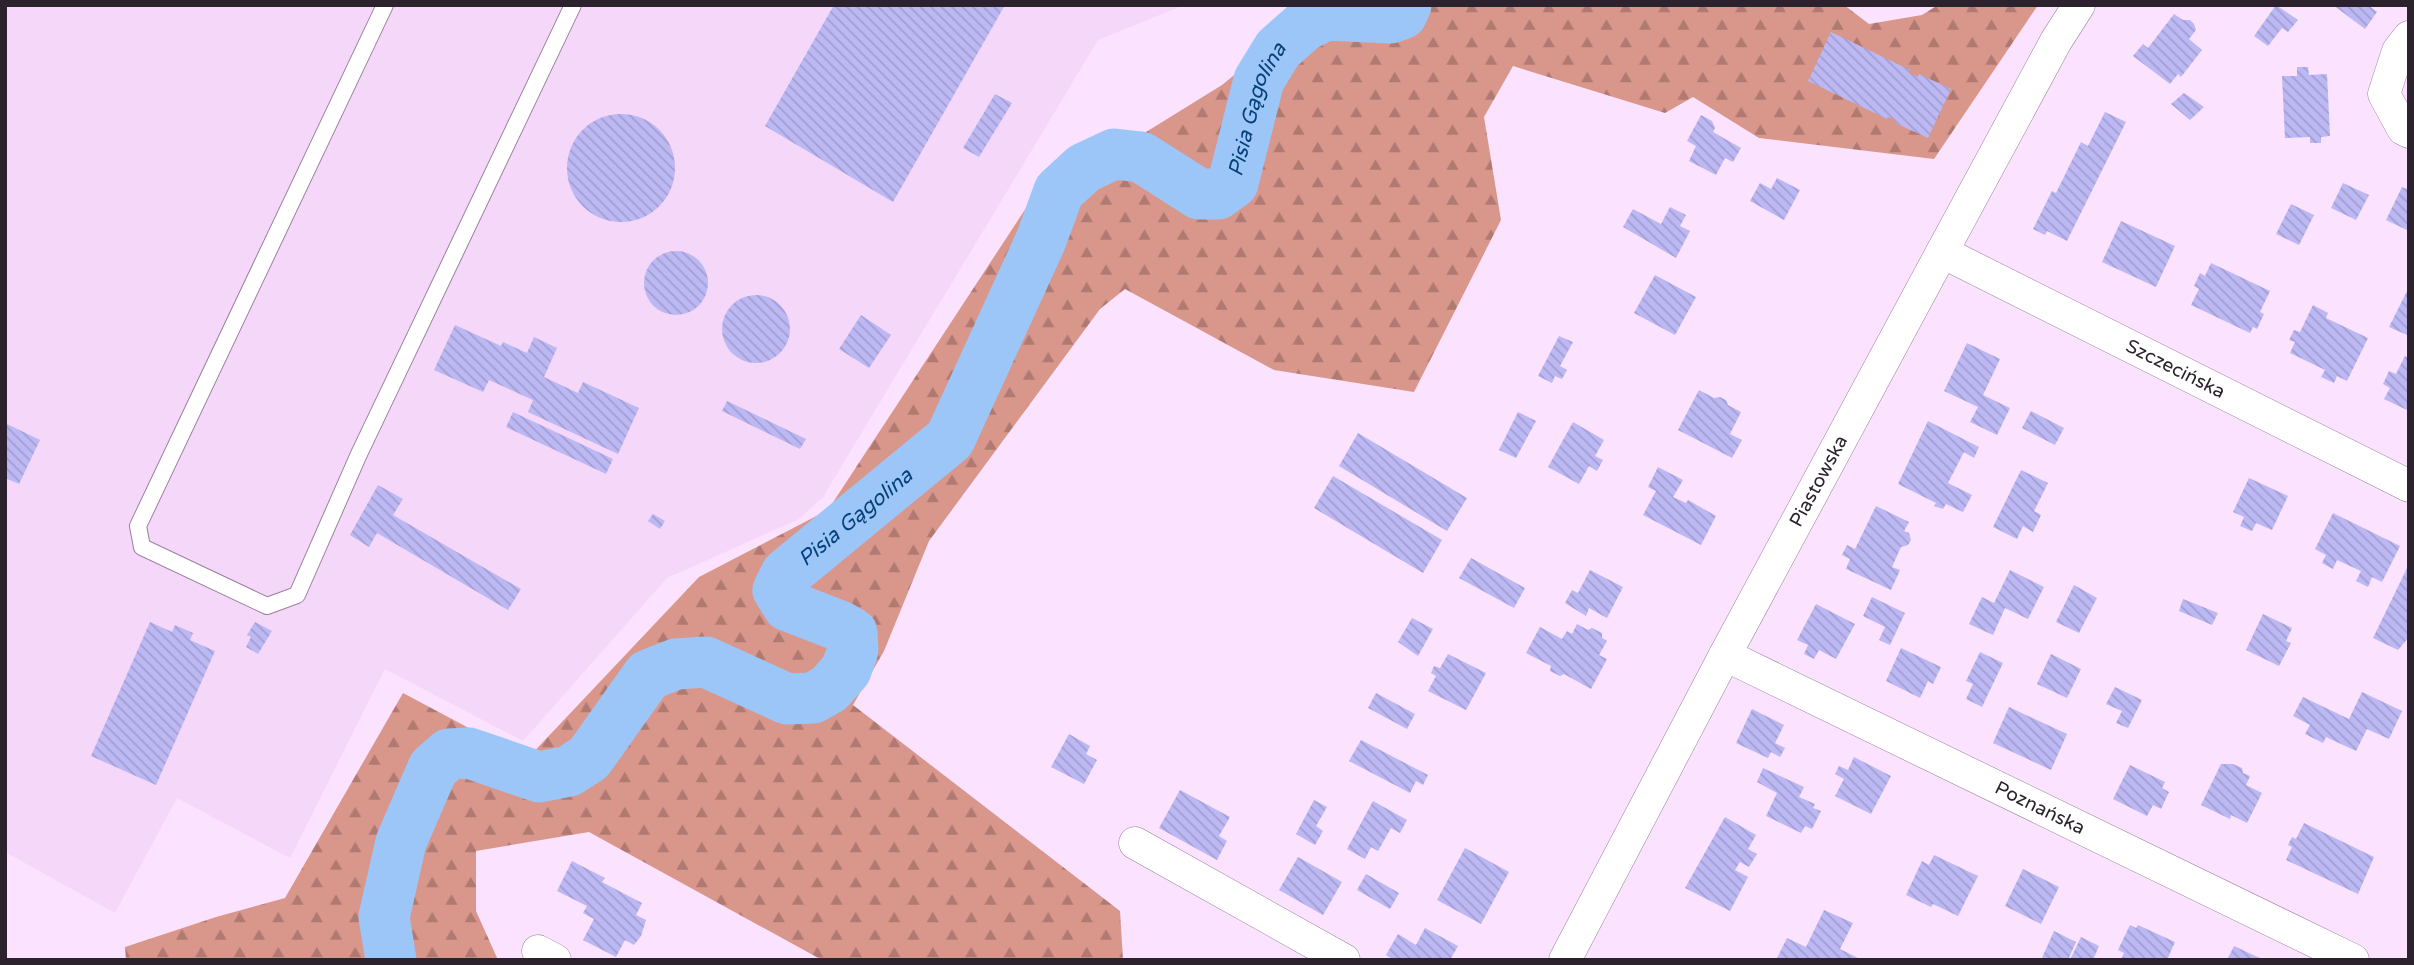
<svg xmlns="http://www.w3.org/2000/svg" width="2414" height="965" viewBox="0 0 2414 965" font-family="'Varela Round',sans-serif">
<defs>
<pattern id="forest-firs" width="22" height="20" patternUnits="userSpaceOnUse" patternTransform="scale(1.75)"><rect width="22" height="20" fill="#d9968b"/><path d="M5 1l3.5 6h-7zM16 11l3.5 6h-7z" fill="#b07a72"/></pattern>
<pattern id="building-back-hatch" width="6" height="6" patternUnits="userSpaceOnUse" patternTransform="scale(1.75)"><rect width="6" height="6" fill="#bcb8f3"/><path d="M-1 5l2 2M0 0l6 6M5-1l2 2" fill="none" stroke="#a29ed1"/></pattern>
</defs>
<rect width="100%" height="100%" fill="#fbe2fe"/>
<path fill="#f5d7fa" d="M5,5H1184L1098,40L823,497L799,519L667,578L523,741L385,669L290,858L177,798L115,913L5,852Z"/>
<path fill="url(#forest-firs)" d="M1307,5H1844L1869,24L1922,15L1938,5H2038L1934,159L1759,138L1693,97L1665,113L1513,66L1484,117L1501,220L1414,392L1274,370L1125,289L1100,309L929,541L884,651L853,705L1120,911L1123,960H822L589,832L476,851V911L498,960H126L125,947L216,917L285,898L403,693L527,759L699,577L828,510L1028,205L1222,85L1266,49Z"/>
<path fill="#9dc6f8" d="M1396,5H1418L1415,12L1390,18Z"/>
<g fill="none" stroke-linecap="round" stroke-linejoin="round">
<path stroke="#9dc6f8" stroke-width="51" id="s1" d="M391,960L384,917L401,842L433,768L449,754L469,753L539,777L569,771L589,758L648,675L676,664L706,662L787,699L813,698L829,689L846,670L853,650L852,633L840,626L788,606L778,590L786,574L950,439L1041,240L1059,191L1084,168L1114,154L1141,157L1199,194H1218L1233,183L1259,80L1278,49L1304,26L1326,15L1390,18L1402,14L1406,5"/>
</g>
<g fill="url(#building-back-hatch)">
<path d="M834,5H1005L893,202L765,126Z"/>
<path d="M2276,5L2298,20L2288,32L2282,28L2268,46L2254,36Z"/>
<path d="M2333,5H2368L2377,12L2365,29Z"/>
<path d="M2174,14L2183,20H2190L2194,24L2196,30L2189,39L2202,50L2181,77L2178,74L2170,84L2133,56L2143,44L2148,48Z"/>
<path d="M1831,32L1910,70L1909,73L1918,77L1919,74L1951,89L1928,138L1895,123L1897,121L1888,117L1887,119L1808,81Z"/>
<path d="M2297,67H2308L2309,75L2327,74L2330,136L2321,137V143H2310V137L2285,138L2282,76H2297Z"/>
<path d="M2184,93L2204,107L2190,120L2171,104Z"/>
<path d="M995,94L1012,103L979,157L963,148Z"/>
<path d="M2105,112L2126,122L2067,241L2047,231L2045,235L2033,229L2052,191L2056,193L2081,142L2088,146Z"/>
<circle cx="621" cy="168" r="54"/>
<path d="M1701,115L1712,121L1715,128L1713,132L1741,148L1733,162L1725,158L1716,175L1689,161L1696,146L1687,141Z"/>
<path d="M1777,178L1800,190L1784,220L1750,201L1760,183L1771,189Z"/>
<path d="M2343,183L2369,195L2356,220L2331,208Z"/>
<path d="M2402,187L2409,190V231L2386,220Z"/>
<path d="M2291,204L2314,215L2299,245L2276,234Z"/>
<path d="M1670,207L1686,215L1680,226L1690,231L1676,258L1623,227L1633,209L1661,224Z"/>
<path d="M2121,221L2175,246L2156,287L2102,262Z"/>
<circle cx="676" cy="283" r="32"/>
<path d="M2211,263L2270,291L2260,312L2264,314L2257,329L2253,327L2250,333L2191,305L2199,289L2194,286L2200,273L2205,276Z"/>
<path d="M1655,275L1696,297L1675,335L1634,313Z"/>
<path d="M2409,287V332L2407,335L2389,327Z"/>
<circle cx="756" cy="329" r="34"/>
<path d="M2313,305L2328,313L2326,318L2368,338L2347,381L2337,376L2334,383L2321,377L2325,370L2290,353L2295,342L2289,340L2294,330L2300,332Z"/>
<path d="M861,315L891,335L869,368L839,349Z"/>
<path d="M455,325L501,346L503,342L527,353L534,337L557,348L544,377L578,393L583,382L639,408L618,454L528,412L533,400L489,380L483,392L434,370Z"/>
<path d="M1559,336L1573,342L1560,366L1567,370L1562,379L1555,376L1552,383L1538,376Z"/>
<path d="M1967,343L2000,359L1983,395L2010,408L1997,435L1970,422L1978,407L1944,391Z"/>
<path d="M2405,356L2409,358V411L2384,399L2390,388L2383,384L2389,371L2396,374Z"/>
<path d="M1699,390L1714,398L1720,397L1726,400L1728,405L1741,412L1730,434L1742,440L1732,458L1678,430Z"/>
<path d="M727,401L806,439L800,449L722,411Z"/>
<path d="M2031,411L2064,428L2055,445L2022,428Z"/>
<path d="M513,412L613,459L606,474L506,427Z"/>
<path d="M1518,412L1536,421L1516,458L1499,450Z"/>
<path d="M1928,421L1979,447L1974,458L1964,452L1948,483L1972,495L1963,512L1946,504L1943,509L1934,506L1936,503L1898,484Z"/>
<path d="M1573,422L1604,440L1595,456L1603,460L1597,471L1589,466L1579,484L1548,467Z"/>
<path d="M5,423L40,440L19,484L5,478Z"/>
<path d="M1358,433L1467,498L1447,531L1339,466Z"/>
<path d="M1658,467L1683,480L1673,497L1686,503L1688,500L1716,516L1701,545L1643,515L1656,491L1648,487Z"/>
<path d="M2021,470L2048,483L2034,511L2041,515L2033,532L2023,526L2017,539L1993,527Z"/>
<path d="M1333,476L1442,540L1423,573L1314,508Z"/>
<path d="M2249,478L2288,496L2272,530L2256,523L2252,531L2240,526L2244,517L2233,512Z"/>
<path d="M378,485L403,499L393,515L521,589L508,610L377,533L369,547L350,535Z"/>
<path d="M1876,506L1909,522L1904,531L1909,533L1911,540L1908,545L1901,547L1892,567L1900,570L1891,590L1846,569L1850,559L1842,555L1847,545L1855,549Z"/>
<path d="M2333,513L2400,546L2382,582L2372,577L2368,587L2356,581L2361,571L2337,560L2333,569L2322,563L2326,555L2315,549Z"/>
<path d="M653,514L665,521L660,529L648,521Z"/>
<path d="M1471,558L1525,588L1514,608L1459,578Z"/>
<path d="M2409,564V637L2398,650L2373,638Z"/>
<path d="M1590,570L1623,587L1607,618L1589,608L1586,616L1565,603L1572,590L1578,593Z"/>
<path d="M2010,570L2044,587L2028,619L2005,608L1993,635L1969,624L1982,597L1994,603Z"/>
<path d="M2074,585L2097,598L2079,633L2056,622Z"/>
<path d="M1872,597L1905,613L1890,645L1879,640L1885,627L1863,616Z"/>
<path d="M2183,599L2218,613L2212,625L2179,611Z"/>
<path d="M1816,604L1855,624L1836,659L1819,650L1814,659L1804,654L1808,645L1797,640Z"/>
<path d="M2263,614L2292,628L2286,641L2291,643L2279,666L2246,650Z"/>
<path d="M1412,618L1433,629L1418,656L1398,642Z"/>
<path d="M150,622L172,632L175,625L193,633L190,640L215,651L156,785L91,756Z"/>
<path d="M255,622L272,631L258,654L246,647L251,637L247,635Z"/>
<path d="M1577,624L1588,630L1592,628L1602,633V638L1607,641L1599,655L1607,659L1591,689L1564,674L1560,676L1550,671L1551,666L1526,653L1540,627L1562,639L1567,631L1572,634Z"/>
<path d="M1901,648L1941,667L1933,684L1928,681L1920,698L1886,681Z"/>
<path d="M1980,652L2003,663L1982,707L1966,699L1973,684L1966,681Z"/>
<path d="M1448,654L1486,673L1466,710L1428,691L1436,676L1431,673L1434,666L1440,668Z"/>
<path d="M2051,654L2081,669L2067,698L2037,684Z"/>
<path d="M2115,687L2142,700L2128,728L2116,723L2122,711L2106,704Z"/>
<path d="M2362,692L2402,711L2389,739L2367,729L2356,751L2326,737L2323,743L2305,734L2310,725L2293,716L2303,697L2349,719Z"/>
<path d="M1376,693L1415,714L1407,729L1368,708Z"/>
<path d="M2009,707L2067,734L2051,770L1993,743Z"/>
<path d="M1752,709L1784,725L1775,743L1785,748L1780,757L1771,752L1768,758L1736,743Z"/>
<path d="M1069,734L1090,746L1086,754L1097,760L1084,784L1051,767Z"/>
<path d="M1361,740L1428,775L1423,785L1416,781L1410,793L1349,761Z"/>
<path d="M1854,757L1891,776L1871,814L1835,796L1844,779L1835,774L1839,766L1848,770Z"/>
<path d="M2221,764H2233L2242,768L2243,773L2250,776L2246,785L2262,793L2247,823L2231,815L2230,819L2201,805Z"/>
<path d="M2130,765L2165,782L2162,788L2169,792L2161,809L2153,805L2147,816L2113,799Z"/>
<path d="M1763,768L1804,787L1799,797L1815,804L1813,808L1821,811L1812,829L1805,826L1801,833L1766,816L1777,793L1757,782Z"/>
<path d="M1180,790L1230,817L1219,836L1227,841L1217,860L1159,828Z"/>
<path d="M1314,800L1327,807L1316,826L1323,831L1315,845L1296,834Z"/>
<path d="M1373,801L1407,820L1400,833L1391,828L1378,851L1371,847L1365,859L1347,849Z"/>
<path d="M1725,817L1756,835L1748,849L1757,854L1749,867L1740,862L1735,870L1748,877L1730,911L1685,888Z"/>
<path d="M2304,823L2374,857L2358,894L2286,860L2292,847L2288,845L2292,837L2296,839Z"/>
<path d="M1465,848L1509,872L1481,924L1437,900Z"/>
<path d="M1934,855L1978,876L1958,916L1933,904L1931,907L1906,895L1922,861L1929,865Z"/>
<path d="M1298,857L1342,882L1323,915L1279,890Z"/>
<path d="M572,861L605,878L602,882L642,903L636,915L646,920L641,936L634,945L625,940L616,957L583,940L594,919L583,913L587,906L557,891Z"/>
<path d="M2023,869L2059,887L2041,924L2005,906Z"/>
<path d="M1366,874L1399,893L1390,909L1357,890Z"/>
<path d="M1824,910L1853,923L1840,949L1862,960H1776L1787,938L1806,947Z"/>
<path d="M2130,925L2136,928L2138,925L2175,942L2167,960H2121L2124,953L2118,950Z"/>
<path d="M1425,928L1458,946L1450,960H1394L1386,955L1398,934L1416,945Z"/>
<path d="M2054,931L2076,942L2068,960H2041Z"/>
<path d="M2081,937L2099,946L2093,960H2070Z"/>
<path d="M2234,946L2264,960H2227Z"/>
</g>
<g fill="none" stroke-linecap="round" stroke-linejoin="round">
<defs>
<path id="lane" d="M385,5L138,526L142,547L267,606L297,595L359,454L573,5"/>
<g id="street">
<path d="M2409,37L2398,51L2384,94L2403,129L2409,132"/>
<path id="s2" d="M1942,252L2409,486"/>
<path id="s3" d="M1725,655L2353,960"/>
<path d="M1135,843L1344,960"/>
<path d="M538,951L555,960"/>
<path id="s4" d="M1565,960L1725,655L1942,252L2056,41L2079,5"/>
</g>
</defs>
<use href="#lane" stroke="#99829c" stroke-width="18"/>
<use href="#street" stroke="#99829c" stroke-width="33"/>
<use href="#lane" stroke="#fff" stroke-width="16"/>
<use href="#street" stroke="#fff" stroke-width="32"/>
</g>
<g text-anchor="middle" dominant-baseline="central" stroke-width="7" stroke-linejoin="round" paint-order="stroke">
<g font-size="19" fill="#2b222d" stroke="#fcf7fc">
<text stroke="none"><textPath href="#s2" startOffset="261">Szczecińska</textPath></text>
<text stroke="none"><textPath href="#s4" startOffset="542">Piastowska</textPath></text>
<text stroke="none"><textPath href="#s3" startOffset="350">Poznańska</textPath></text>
</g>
<g font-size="21" font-style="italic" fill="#06417b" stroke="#fcf7fc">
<text stroke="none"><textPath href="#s1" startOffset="1598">Pisia Gągolina</textPath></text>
<text stroke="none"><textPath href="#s1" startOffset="926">Pisia Gągolina</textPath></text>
</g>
</g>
<rect width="2414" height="965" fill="none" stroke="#2b222d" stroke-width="14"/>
</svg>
